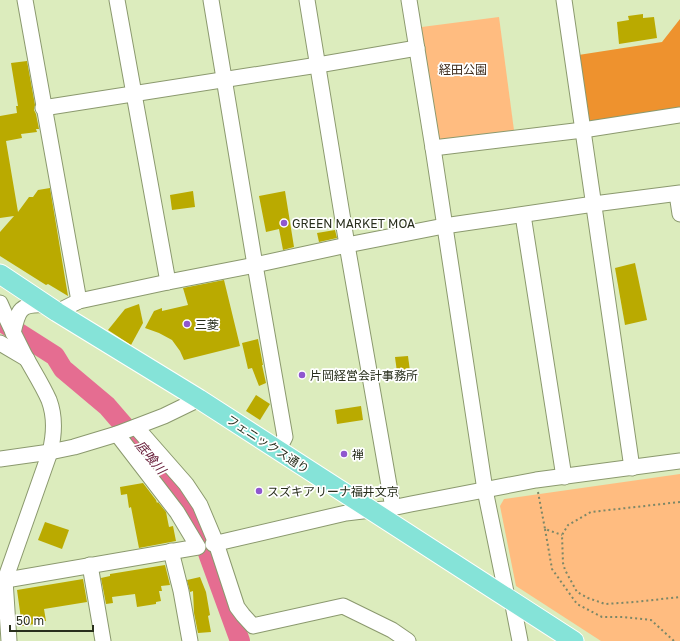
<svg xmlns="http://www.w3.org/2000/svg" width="680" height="641" viewBox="0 0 680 641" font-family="'Golos Text','Noto Sans JP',sans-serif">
<rect width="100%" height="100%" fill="#dcecbd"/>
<g fill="#ffbc80">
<path d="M499,17L515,138L433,148L414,28Z"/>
<path d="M680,474V641H601L516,586L500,506L504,499Z"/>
</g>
<path fill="#ee922e" d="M680,19V115L583,128L572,56L662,42Z"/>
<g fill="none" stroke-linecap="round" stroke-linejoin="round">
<path stroke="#e56d91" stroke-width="20" d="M0,321L55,356L63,369L107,406L164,472L187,504L203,538L209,556L240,641"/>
</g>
<g fill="#baaa00">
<path d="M643,14V18L654,17L657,38L619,44L617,22L629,20L628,16Z"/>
<path d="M27,61L35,105L34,110L36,114L39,129H36L37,132L21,134L22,138L6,141L18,212L29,197H33L38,190L50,188L68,296L48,284L46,285L0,256V232L14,216L0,218V116L17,113L16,106H18L11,63Z"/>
<path d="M193,191L195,207L172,210L170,195Z"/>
<path d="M285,191L294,247L283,250L279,229L266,232L259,196Z"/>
<path d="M335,230L337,238L319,242L317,233Z"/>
<path d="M635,263L647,320L625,325L615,268Z"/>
<path d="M224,280L240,346L184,360L180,351L172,340L159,333L145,328L154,311L162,308V311L188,305L183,288Z"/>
<path d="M139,304L143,323L131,345L108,330L125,309Z"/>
<path d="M258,339L263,365H262L266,383L259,386L252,368L248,369L242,343Z"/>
<path d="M408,356L411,379L398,380L395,357Z"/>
<path d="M256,395L270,404L260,420L246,411Z"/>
<path d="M361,406L363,420L337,424L335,410Z"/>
<path d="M143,483L156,500L157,503L158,502L166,512L169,527L173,526L176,541L139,548L131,507L129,508L127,494L121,495L120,487Z"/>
<path d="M45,522L69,530L62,549L38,540Z"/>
<path d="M165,565L170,585L161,586L162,591H159L161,601L156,602V604L137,607L135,594L112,597L113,603L106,604L101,578L110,576V574Z"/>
<path d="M200,577L206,592L210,615L208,616L211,632L198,633L194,613L193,591L190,592L187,580Z"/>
<path d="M83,579L87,602L44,609L46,621H41V623L22,626L17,590Z"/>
</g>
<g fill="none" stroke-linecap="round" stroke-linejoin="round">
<defs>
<g id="minor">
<path d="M25,0L79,301"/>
<path d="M117,0L168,282"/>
<path d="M211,0L255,265L285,437L278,451"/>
<path d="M307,0L347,245L393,508"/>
<path d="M409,0L433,148L485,490L507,597"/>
<path d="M564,0L632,468"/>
<path d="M43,108L318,65L417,48"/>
<path d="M433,148L583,130L680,115"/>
<path d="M677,194L680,214"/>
<path d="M523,215L564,477"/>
<path d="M0,303C7,320 15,337 24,354C32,369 42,384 49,400C55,416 54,436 50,452L5,580L9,641"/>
<path d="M57,312L79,301L168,282L255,265L347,245L444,226L594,204L680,193"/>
<path d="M13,333C18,310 20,303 46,305"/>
<path d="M0,343L27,359"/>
<path d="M136,427L186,484L200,505L216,543L237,607L243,615L253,626L343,606L392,630L408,641"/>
<path d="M0,459L50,452L74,447L117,434L164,416L199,399"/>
<path d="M213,544L346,513L371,510L387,509L411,504L536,480L680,461"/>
<path d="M171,551L181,591L190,641"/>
<path d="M90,565L103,641"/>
<path d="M0,581L198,547L177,512L117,434"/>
<path d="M512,600L520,641"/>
</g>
<path id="major" d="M0,274L57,312L199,399L574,641"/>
</defs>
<use href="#minor" stroke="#8b996e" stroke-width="17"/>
<use href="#major" stroke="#fff" stroke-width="21"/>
<g stroke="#7c8767" stroke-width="2" stroke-dasharray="2 3" stroke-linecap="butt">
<path d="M538,492L545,529L562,535"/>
<path d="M680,502L591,512L568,525L562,535L563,563L565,570L577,592L588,598L605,604L635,602L680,597"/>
<path d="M545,529L552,569L577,604L602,617H623L651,620L674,641"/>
</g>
<use href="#minor" stroke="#fff" stroke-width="15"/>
<use href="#major" stroke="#85e3d8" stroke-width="19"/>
</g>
<g fill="#8f57cf" stroke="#fff" stroke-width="1.5">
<circle cx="284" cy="223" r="4"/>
<circle cx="187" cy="324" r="4"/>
<circle cx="302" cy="375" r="4"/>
<circle cx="344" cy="454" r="4"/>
<circle cx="259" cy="491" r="4"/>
</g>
<g text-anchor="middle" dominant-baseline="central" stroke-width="3.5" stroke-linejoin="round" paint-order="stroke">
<g font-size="12" fill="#3c2a1b" stroke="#fff">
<text x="463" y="69">経田公園</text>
</g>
<g font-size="12" fill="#292f1d" stroke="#fff" text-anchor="start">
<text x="292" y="223">GREEN MARKET MOA</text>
<text x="195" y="324">三菱</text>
<text x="310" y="375">片岡経営会計事務所</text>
<text x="352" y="454">禅</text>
<text x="267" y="491">スズキアリーナ福井文京</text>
</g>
<g font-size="12" fill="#292f1d" stroke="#fff">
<text transform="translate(268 444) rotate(33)">フェニックス通り</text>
</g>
<g font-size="13" font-style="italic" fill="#631733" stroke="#fff">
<text transform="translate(151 457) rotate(50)">底喰川</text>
</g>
</g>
<path d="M10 625v6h83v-6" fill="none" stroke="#292f1d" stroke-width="2"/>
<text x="16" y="625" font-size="12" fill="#292f1d" stroke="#ffffff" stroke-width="3" paint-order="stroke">50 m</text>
</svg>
